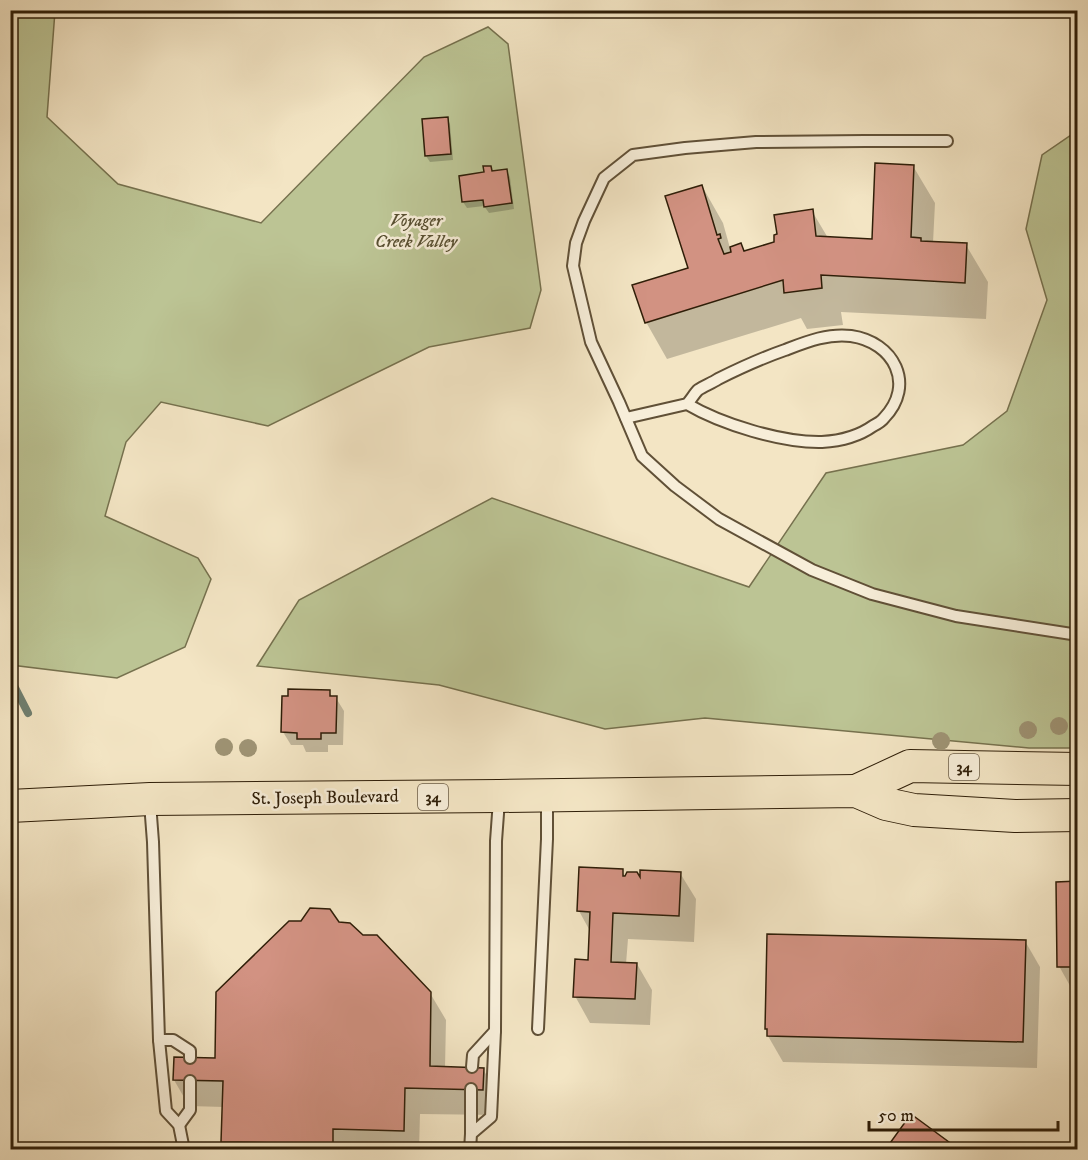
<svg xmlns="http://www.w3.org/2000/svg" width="1088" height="1160" viewBox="0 0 1088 1160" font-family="'IM FELL DW Pica',serif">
<rect width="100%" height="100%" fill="#f3e5c4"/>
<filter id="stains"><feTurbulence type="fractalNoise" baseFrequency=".00333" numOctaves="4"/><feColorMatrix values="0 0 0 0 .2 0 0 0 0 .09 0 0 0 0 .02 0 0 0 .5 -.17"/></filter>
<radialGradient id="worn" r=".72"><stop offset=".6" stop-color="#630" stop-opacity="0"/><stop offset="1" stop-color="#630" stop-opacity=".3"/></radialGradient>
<g fill="#bcc494" stroke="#76714e" stroke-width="1.5">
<path d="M11,11H55L47,117L118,184L261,223L424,57L488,27L508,44L541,290L530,328L429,347L268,426L161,402L126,442L105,516L198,558L211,579L185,647L117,678L11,665Z"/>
<path d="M1077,131V748H1029L705,718L605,729L439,685L257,666L299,600L492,498L749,587L826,473L963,445L1007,411L1047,300L1026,229L1042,155Z"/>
</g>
<g fill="#0003">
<path d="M447,118L450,124L453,160L430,162L426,156Z"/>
<path d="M913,166L935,203L933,243L966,245L988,282L986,319L841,312L843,325L807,329L801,318L667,359L646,322L689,269L702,186L723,223L730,248L745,252L776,243L812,211L828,238L873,240Z"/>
<path d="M490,167L493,172L507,171L510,177L514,209L489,213L484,206L467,208L463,202Z"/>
<path d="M329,692L333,698H336L344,711L343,745H328V752H306L303,745H291L283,732Z"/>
<path d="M622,871L626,878L641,882L680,873L696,899L694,942L628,939L626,964H637L652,990L650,1025L590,1023L575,996L589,962L590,931L579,911Z"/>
<path d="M1078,883V993H1074L1059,966Z"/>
<path d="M338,923L430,993L446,1020L445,1068L483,1069L498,1095V1115L420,1114L419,1150H228L223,1141L224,1107L189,1106L174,1080L217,1060Z"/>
<path d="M1025,941L1040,967L1037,1068L783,1062L768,1036Z"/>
<path d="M10,1134L17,1146L18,1150H10Z"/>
</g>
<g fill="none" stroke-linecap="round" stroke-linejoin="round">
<path stroke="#707f70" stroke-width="8" d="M10,678L28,713"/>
</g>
<g fill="#d29282" stroke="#2f1e08" stroke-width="1.5">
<path d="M448,117L451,154L425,156L422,119Z"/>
<path d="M875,163L914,165L911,237L921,238V241L967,243L965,283L821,275L822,288L784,293L783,280L645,323L632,285L688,268L665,196L702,185L717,235L720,234L721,238L718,239L724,254L731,252L730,247L741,243L744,251L774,242V235L777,234L774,215L813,209L816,236L872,239Z"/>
<path d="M483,166H491L492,171L507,169L512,203L484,207L483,200L462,202L459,176L484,172Z"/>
<path d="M288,689L330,690V696H337L336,733H321V739H297V733L281,732L282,696H288Z"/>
<path d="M579,867L623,869V876H625L627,872H637L640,877V870L681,872L679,916L613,913L611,962L637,963L635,999L573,997L575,959L588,960L590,912L577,911Z"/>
<path d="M1078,881V967H1057L1056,882Z"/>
<path d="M310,908L330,909L339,922L350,923L363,935H377L431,992L430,1066L484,1068L483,1090L405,1088L404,1131L333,1129V1144L221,1142L223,1081L173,1080L174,1057L215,1058L216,992L289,921H301Z"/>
<path d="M767,934L1026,940L1023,1042L767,1036V1029H765Z"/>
<path d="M911,1114L957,1148L956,1150H885Z"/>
</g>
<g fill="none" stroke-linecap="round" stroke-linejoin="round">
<defs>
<g id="lane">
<path d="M947,141H865L756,142L685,148L633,155L604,178L584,221L576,243L573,266L591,342L619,402L642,456L675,486L719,519L812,570L872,594L956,616L1078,635"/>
<path d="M626,418L687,404C721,424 782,443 822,442C839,441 859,436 873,426C877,424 881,422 884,418C916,385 894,342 851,336C828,333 806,342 785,350C762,358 740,368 718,379C712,383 704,386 698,390C694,394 691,400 687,404"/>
<path d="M150,803L153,842L159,1040L166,1111L179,1125L184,1150"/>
<path d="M538,1029L547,839V798"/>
<path d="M159,1040H173L190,1051V1058"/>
<path d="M472,1067L473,1055L495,1031"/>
<path d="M179,1125L190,1110V1081"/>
<path d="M471,1134V1089"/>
<path d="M470,1150L471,1134L491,1117L495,1031L496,841L499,800"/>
</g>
<g id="primary">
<path d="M856,791L910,766L1078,769"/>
<path d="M10,806L150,799L499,796L856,791L886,804L914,810L1015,816L1078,815"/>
</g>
</defs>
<use href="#lane" stroke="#605037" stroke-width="14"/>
<use href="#primary" stroke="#2f1e08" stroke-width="34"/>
<use href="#lane" stroke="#f7eed9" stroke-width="10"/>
<use href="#primary" stroke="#f3e5c4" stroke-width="32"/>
</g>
<g fill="#9e9374">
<circle cx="1059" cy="726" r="9"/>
<circle cx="1028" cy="730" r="9"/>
<circle cx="941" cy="741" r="9"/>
<circle cx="224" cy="747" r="9"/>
<circle cx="248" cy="748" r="9"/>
</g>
<g text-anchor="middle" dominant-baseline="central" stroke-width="5" stroke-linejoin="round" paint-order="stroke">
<g fill="#f7eed9" stroke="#6b5c47" stroke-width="1.5">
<rect x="949" y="754" width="30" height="26" rx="4.5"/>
<rect x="418" y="784" width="30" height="26" rx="4.5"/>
</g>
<g font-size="16" font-weight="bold" fill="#2f1e08">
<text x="964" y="767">34</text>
<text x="433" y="797">34</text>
</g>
<g font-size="18" font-style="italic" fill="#595032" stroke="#f7eed9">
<text x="416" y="221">Voyager<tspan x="416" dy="21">Creek Valley</tspan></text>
</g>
<g font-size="18" fill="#2f1e08" stroke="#f7eed9">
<text transform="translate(325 798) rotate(-1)">St. Joseph Boulevard</text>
</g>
</g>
<rect width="1088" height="1160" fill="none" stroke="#f3e5c4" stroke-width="36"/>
<rect x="12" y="12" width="1064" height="1136" fill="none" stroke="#2f1e08" stroke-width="3"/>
<rect x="18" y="18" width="1052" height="1124" fill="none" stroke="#2f1e08" stroke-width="1.5"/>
<path d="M869 1121v9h189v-9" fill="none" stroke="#2f1e08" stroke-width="3"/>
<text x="878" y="1121" font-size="18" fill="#2f1e08" stroke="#f7eed9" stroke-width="4.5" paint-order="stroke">50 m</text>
<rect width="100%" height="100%" filter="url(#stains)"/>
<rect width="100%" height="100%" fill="url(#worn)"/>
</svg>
